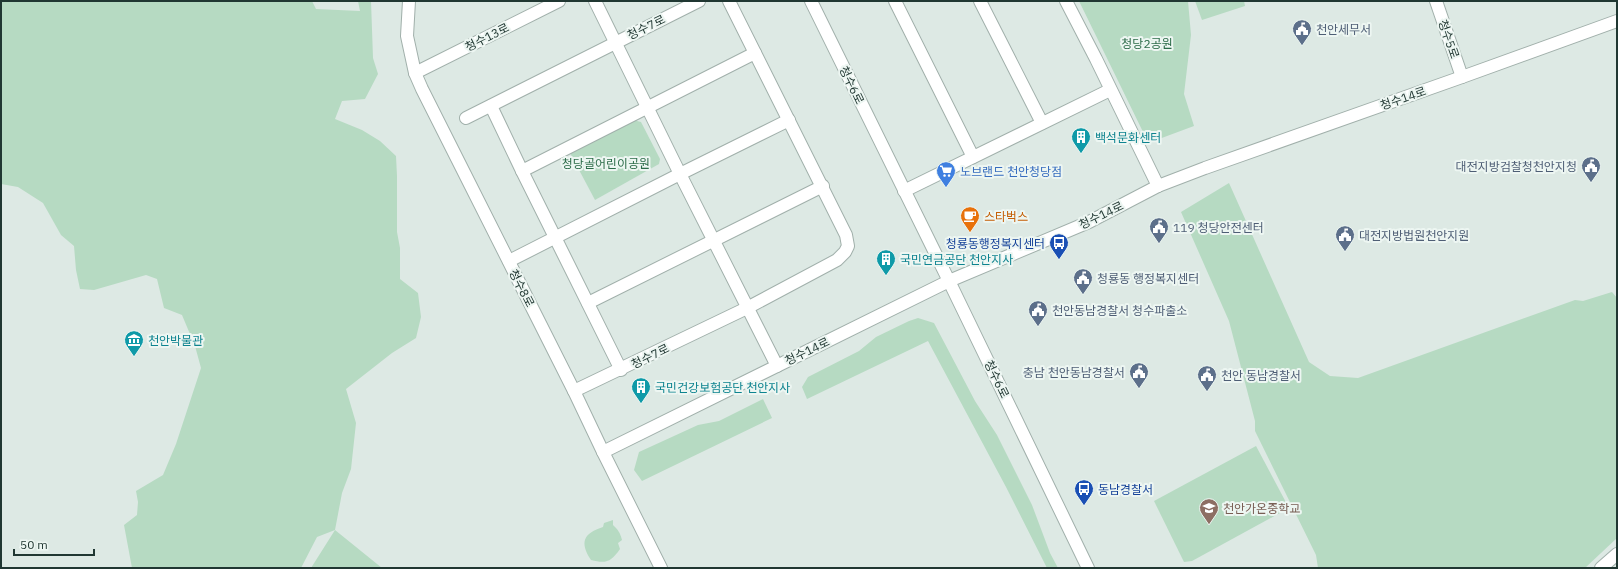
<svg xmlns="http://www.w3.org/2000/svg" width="1618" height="569" viewBox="0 0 1618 569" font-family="'IBM Plex Sans','Noto Sans KR',sans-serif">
<rect width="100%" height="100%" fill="#dde9e4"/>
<g fill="#b6dac2">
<path d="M1,1H312L316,9L360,11L358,1H371L373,58L378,74L365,99L342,101L335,119L362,130L380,141L396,156L397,176V232L400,248V279L418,293L421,317L416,338L392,353L346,389L356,423L351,469L342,493L335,530L382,568H311L335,530L317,537L301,568H132L124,525L137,515L138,502L136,491L163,475L176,444L201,368L195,346L182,315L164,308L157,279L146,275L94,290L80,289L76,270L74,246L61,235L43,203L18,187L1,184Z"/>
<path d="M1079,1H1188L1191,35L1184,94L1194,126L1159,139L1145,136Z"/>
<path d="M1195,1H1244L1245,6L1202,20Z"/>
<path d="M633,120L641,122L660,159L659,164L595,200L569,151Z"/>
<path d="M1229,183L1309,362L1330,376L1358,378L1575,300L1583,301L1612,292L1617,298V538L1585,568H1318L1316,555L1255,431V421L1229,321L1181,212Z"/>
<path d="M918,318L934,323L975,401L997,435L1032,505L1050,553L1058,568H1047L1006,487L928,341L807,399L802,387L808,377L859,351L876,337L909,321Z"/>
<path d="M763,399L772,418L642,481L634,470L639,452L698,425L719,421Z"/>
<path d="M1256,446L1289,508L1192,561L1184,562L1154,501Z"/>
<path d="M613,520V525C618,530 620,532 622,540L618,543L620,549C611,562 606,564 591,560C579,542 584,533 603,527L604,523Z"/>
</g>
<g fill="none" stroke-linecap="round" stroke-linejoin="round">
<defs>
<g id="minor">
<path d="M595,1L680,174L777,366"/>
<path d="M895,1L973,157"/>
<path d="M980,1L1042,123"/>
<path d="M1066,1L1096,59L1158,186"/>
<path d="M415,73L559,1"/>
<path d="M491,106L522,171L621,370"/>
<path d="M466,118L699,1"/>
<path d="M522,171L755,53"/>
<path d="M904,191L1110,90"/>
<path d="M509,261L680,174L789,120"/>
<path d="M588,303L823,186"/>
<path d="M574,391L747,308L837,260L845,252L848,246L846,235L729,1"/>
<path d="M1601,568L1617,554"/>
</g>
<g id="tertiary">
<path d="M409,1L407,36L415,73L422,89L574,391L603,452L661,568"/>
<path d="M811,1L949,281L1088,568"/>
<path d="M1436,1L1462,77"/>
<path d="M603,452L949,281L1089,222L1158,186L1205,168L1462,77L1617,21"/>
</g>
</defs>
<use href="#minor" stroke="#a1b0ab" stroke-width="14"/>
<use href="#tertiary" stroke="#a1b0ab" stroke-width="14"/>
<use href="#minor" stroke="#fff" stroke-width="12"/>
<use href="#tertiary" stroke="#fff" stroke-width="12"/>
</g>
<defs>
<symbol id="civic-pin" viewBox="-11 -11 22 30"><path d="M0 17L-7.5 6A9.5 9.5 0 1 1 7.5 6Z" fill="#5c6f8a" stroke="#edf6f2"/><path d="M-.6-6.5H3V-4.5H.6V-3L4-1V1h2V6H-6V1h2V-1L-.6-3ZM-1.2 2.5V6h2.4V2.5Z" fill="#fff"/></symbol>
<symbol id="building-pin" viewBox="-11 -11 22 30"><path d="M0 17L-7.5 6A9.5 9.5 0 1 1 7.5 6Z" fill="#0f9aa8" stroke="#edf6f2"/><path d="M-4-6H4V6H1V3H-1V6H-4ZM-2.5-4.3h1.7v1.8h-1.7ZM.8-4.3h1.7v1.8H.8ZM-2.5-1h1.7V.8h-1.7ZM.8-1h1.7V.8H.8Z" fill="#fff"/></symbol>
<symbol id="supermarket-pin" viewBox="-11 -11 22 30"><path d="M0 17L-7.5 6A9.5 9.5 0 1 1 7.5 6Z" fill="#3f7fe0" stroke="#edf6f2"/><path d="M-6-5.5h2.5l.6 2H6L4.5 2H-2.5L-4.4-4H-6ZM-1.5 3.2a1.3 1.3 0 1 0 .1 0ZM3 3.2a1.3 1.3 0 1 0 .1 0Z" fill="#fff"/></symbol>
<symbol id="cafe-pin" viewBox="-11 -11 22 30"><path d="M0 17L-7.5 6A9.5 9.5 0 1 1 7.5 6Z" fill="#e8710a" stroke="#edf6f2"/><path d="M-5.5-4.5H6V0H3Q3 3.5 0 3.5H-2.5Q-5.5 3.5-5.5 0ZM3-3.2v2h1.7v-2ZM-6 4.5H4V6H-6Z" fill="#fff"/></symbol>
<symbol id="bus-pin" viewBox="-11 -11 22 30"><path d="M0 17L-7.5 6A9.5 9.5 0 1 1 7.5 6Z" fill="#1a4fb4" stroke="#edf6f2"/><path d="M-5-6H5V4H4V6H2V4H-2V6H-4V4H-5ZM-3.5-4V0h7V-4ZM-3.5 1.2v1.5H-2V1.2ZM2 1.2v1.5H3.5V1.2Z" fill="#fff"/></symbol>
<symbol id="museum-pin" viewBox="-11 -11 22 30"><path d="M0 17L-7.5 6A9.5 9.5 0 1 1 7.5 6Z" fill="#0f9aa8" stroke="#edf6f2"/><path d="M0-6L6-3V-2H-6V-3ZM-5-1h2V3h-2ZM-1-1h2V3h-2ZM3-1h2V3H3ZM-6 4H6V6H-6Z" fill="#fff"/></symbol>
<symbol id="school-pin" viewBox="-11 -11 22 30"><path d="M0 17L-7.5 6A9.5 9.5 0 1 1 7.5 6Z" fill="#8d6e63" stroke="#edf6f2"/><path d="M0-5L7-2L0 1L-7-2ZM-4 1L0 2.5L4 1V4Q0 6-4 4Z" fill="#fff"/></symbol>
</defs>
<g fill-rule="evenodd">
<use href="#civic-pin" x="1291" y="18" width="22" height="30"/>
<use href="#building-pin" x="1070" y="126" width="22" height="30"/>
<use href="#civic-pin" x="1580" y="155" width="22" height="30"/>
<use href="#supermarket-pin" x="935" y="160" width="22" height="30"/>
<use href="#cafe-pin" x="959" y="205" width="22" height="30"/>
<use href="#civic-pin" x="1148" y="216" width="22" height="30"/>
<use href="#civic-pin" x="1334" y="224" width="22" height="30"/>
<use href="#bus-pin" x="1048" y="232" width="22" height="30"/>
<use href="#building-pin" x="875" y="248" width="22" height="30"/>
<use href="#civic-pin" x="1072" y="267" width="22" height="30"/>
<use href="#civic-pin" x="1027" y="299" width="22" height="30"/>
<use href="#museum-pin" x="123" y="329" width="22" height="30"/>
<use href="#civic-pin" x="1128" y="361" width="22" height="30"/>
<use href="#civic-pin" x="1196" y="364" width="22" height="30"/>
<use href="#building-pin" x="630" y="376" width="22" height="30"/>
<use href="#bus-pin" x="1073" y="478" width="22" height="30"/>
<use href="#school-pin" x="1198" y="497" width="22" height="30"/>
</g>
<g text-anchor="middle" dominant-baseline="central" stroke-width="4" stroke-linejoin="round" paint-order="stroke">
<g font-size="12" fill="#203732" stroke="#edf6f2">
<text transform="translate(646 27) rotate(-26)">청수7로</text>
<text transform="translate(487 37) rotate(-27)">청수13로</text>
<text transform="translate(1449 39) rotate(71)">청수5로</text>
<text transform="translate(852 85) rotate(64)">청수6로</text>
<text transform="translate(1403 98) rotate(-19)">청수14로</text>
<text transform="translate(1101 215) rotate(-26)">청수14로</text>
<text transform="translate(522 288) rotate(63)">청수8로</text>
<text transform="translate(807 351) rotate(-26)">청수14로</text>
<text transform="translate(650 356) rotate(-26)">청수7로</text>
<text transform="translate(997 379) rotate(64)">청수6로</text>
</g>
<g font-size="12" fill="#4e5e75" stroke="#edf6f2" text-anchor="start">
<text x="1316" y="29">천안세무서</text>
<text x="1577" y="166" text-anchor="end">대전지방검찰청천안지청</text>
<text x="1173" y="227">119 청당안전센터</text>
<text x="1359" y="235">대전지방법원천안지원</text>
<text x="1097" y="278">청룡동 행정복지센터</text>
<text x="1052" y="310">천안동남경찰서 청수파출소</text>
<text x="1125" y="372" text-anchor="end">충남 천안동남경찰서</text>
<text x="1221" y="375">천안 동남경찰서</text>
</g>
<g font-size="12" fill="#2c6c49" stroke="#edf6f2">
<text x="1147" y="43">청당2공원</text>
<text x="606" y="163">청당골어린이공원</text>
</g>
<g font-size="12" fill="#0d838f" stroke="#edf6f2" text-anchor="start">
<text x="1095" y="137">백석문화센터</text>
<text x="900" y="259">국민연금공단 천안지사</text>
<text x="148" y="340">천안박물관</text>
<text x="655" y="387">국민건강보험공단 천안지사</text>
</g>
<g font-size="12" fill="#366cbe" stroke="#edf6f2" text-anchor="start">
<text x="960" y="171">노브랜드 천안청당점</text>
</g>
<g font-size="12" fill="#c56008" stroke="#edf6f2" text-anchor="start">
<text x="984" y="216">스타벅스</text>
</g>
<g font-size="12" fill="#164399" stroke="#edf6f2" text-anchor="end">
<text x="1045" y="243">청룡동행정복지센터</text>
<text x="1098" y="489" text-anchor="start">동남경찰서</text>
</g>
<g font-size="12" fill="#785e54" stroke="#edf6f2" text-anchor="start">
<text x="1223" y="508">천안가온중학교</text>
</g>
</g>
<rect width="1618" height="569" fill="none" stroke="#203732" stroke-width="4"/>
<path d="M14 549v6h80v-6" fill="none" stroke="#203732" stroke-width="2"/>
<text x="20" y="549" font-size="12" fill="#203732" stroke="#edf6f2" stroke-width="3" paint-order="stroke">50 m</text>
</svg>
